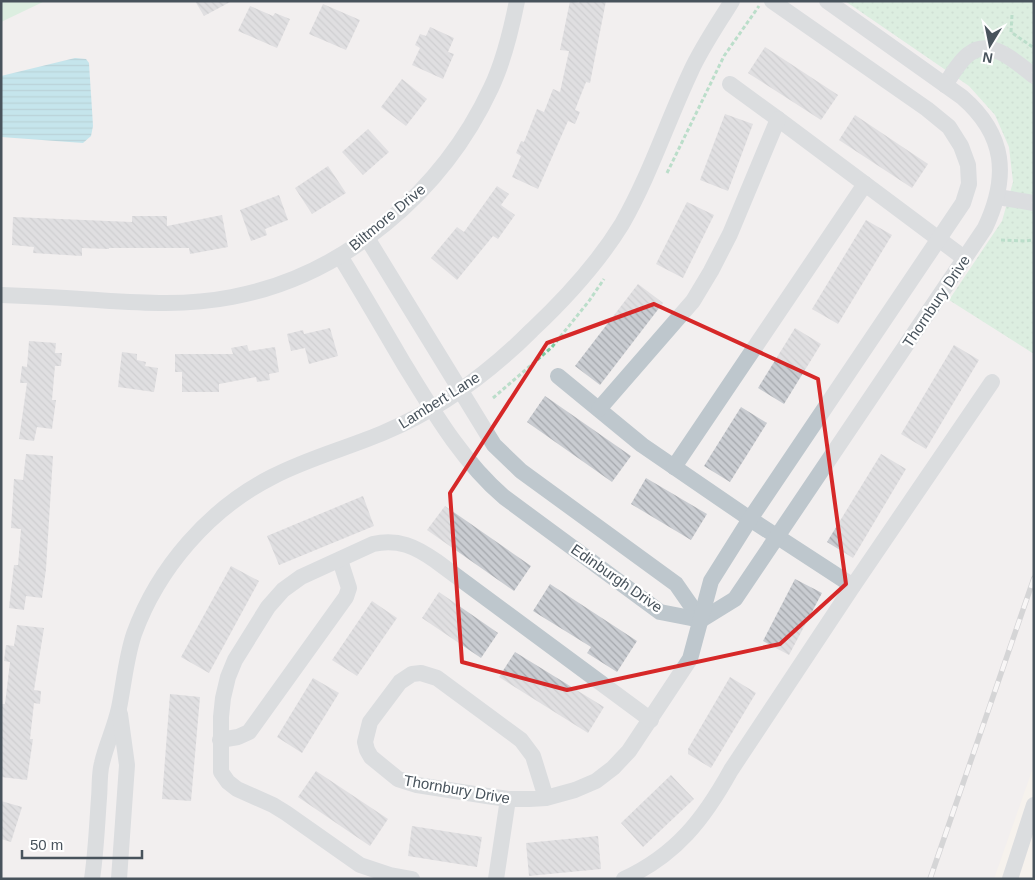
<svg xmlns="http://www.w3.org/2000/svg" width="1035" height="880" viewBox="0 0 1035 880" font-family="Arial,sans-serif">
<defs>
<pattern id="park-dots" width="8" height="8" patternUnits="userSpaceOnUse" patternTransform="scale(1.25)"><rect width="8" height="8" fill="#c0edcf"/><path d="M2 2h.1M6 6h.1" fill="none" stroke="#a6cdb4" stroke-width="1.8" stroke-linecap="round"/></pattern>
<pattern id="water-rules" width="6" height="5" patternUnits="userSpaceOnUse" patternTransform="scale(1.25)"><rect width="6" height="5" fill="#8fd9e8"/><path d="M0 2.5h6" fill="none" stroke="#77b3bf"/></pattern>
<pattern id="building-back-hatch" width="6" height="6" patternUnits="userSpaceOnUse" patternTransform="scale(1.25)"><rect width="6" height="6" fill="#c9ccd1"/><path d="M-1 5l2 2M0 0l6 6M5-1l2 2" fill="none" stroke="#a5a8ad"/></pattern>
</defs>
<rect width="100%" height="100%" fill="#f2efef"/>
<path fill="#fbf5ea" d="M1034,765V879H994Z"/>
<path fill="#c0edcf" d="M1,1H45L1,22Z"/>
<path fill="url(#park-dots)" d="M845,1H1034V354L949,300L1002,221L1013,182L1009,147L995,115L969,86Z"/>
<path fill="url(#water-rules)" d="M75,58L86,59L89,63L93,126L91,136L83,143L1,137V76Z"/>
<g fill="url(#building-back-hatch)">
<path d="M195,1H232L204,16Z"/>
<path d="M570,1L579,3L580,1H606L590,83L586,82L575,110L580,112L575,124L568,121L538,189L512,177L521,156L516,153L521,141L524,142L537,109L544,112L553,89L560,92L569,51L560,50Z"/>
<path d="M323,4L360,20L346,50L309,34Z"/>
<path d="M250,6L273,16L275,13L290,19L277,48L238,31Z"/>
<path d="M430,27L454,38L448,52L454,54L443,79L412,65L420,48L415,45L420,34L426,36Z"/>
<path d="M765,47L838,95L821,120L748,73Z"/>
<path d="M402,79L427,99L406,126L381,107Z"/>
<path d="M725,114L753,124L728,191L700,180Z"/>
<path d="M855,115L928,164L912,188L839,140Z"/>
<path d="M368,129L389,152L363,175L342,152Z"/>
<path d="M328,166L346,193L312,214L295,188Z"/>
<path d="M497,186L509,194L501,205L515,215L498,239L493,236L457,280L431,258L457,227L464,232Z"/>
<path d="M279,195L288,220L265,229L267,235L251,241L240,210Z"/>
<path d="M687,202L714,215L683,278L656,264Z"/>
<path d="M222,215L228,247L190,254L189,248H109V249L82,248V256L33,253L34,247L12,245L13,217L132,222V216H167V226Z"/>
<path d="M866,220L892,235L838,324L812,309Z"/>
<path d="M638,284L663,303L600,385L575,366Z"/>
<path d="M330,328L338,356L309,364L305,348L291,351L287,334L303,330L304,334Z"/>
<path d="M795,328L821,344L784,404L758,388Z"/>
<path d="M29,341L56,343L55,353H62L61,366H55L52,400H56L52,429L37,427L34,441L19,439L27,383H20L22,366L27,367Z"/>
<path d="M247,345L249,351L275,347L279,372L269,374L270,380L257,382L256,377L219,384V392H182V372H175V354H233L231,348Z"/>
<path d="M954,345L979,360L926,449L901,434Z"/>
<path d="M122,352L137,354V360L146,362L145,366L158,368L154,392L118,387Z"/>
<path d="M545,396L631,456L612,482L527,422Z"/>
<path d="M741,407L767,423L730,482L704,466Z"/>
<path d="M26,454L53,456L46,569L42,598L26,596L24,610L9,608L14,565H18L21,529L11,528L14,479L23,480Z"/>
<path d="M881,454L906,469L853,558L827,542Z"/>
<path d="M646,478L707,514L691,540L631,504Z"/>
<path d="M363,496L374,526L279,565L267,536Z"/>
<path d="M445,506L531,566L514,591L427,530Z"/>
<path d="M231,566L259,581L209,673L181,657Z"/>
<path d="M795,579L822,593L789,655L763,641Z"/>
<path d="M550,584L637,641L617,672L587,653L591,647L533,611Z"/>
<path d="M439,592L498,633L481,658L422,618Z"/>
<path d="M372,601L397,618L357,676L332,660Z"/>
<path d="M17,625L44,628L34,690L41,691L40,704L34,703L30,739H33L27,780L1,777V704H5L10,662L4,661L6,645L14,646Z"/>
<path d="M515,652L604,707L588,733L499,677Z"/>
<path d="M730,677L756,693L711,768L688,754V749Z"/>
<path d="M313,678L339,693L302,753L277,737Z"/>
<path d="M170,694L200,697L191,801L162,799Z"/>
<path d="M316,771L388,819L370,846L298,797Z"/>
<path d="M671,775L694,799L643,847L621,823Z"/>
<path d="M1,801L22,807L11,842L1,839Z"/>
<path d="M412,826L482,837L477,867L408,856Z"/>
<path d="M598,836L601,869L529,876L526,843Z"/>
</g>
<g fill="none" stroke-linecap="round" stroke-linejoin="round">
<g stroke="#79c99e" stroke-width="3" stroke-dasharray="4 2.5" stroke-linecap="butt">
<path d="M1012,15L1011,32L1034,48"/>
<path d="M667,173L724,56L759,6"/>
<path d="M1001,240L1025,241L1034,240"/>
<path d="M493,398L552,347L589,301L604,279"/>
</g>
<g stroke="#bec7cd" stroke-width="16">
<path d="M730,84L778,119L964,258"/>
<path d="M945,85C951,76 960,60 969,54C991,37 1017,63 1034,76"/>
<path d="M998,197L1034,203"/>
<path d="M367,238L494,445L521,471L676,584L701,620"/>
<path d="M340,256C362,292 383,328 404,364C433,411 462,461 504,497L660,612L701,620"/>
<path d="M1,295C28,296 54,297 81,299C132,302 181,307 232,297C345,276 443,191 491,88C504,61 511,31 517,1"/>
<path d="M558,376L642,445L750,519L853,586"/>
<path d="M599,409L693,301L711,271L730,234L778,119"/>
<path d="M674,467L865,184"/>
<path d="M701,620L735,599L985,228C1009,177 1006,135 962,97L827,1"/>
<path d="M220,740L238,737L249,732L346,597L349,588L340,560"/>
<path d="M546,798L533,756L521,740L437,678L421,673L412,674L400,682L370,722L365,742L367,750L371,757L398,779L417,785L487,796L508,799H529L546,798L575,790L596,781L613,768L629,751L690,659L711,581L750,519L963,203L969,184L968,165L961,146L949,127L927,109L772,1"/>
<path d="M92,879C96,852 97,825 99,798C100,787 99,774 102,763C106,745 115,727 119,708C124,683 126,658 134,634C158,568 209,509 272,477C308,458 348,448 385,432C440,409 490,372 532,330C565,299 598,263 622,224C650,175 667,122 691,71C702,47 718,24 732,1"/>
<path d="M119,879L127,765L120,714"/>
<path d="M412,879L390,875L360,865L286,813L273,805L237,789L228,782L221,772V717L223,698L228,677L235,660L268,607L283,590L301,577L373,544C398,538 416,547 436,561L651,720"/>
<path d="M496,879L508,799"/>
<path d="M624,879C676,855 704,819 731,770L853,586L992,382"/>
<path d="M1010,879L1034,805"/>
</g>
<defs>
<path id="rail" d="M930,879L1034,578"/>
</defs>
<use href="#rail" stroke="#b2b5b9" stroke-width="5.5"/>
<use href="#rail" stroke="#fff" stroke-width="4" stroke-dasharray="11" stroke-linecap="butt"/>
</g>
<path d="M0 0H1035V880H0ZM654,304L818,379L846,584L780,644L567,690L462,662L450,493L547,343Z" fill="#f2efef" fill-opacity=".55" fill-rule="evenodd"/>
<path fill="none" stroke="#d62828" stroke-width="4" stroke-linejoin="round" d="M654,304L818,379L846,584L780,644L567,690L462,662L450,493L547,343Z"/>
<g text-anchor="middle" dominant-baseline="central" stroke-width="4.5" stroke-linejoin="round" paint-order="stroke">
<g font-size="15" fill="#48535c" stroke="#fff">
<text transform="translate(387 217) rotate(-40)">Biltmore Drive</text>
<text transform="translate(936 301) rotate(-56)">Thornbury Drive</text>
<text transform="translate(439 400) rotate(-32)">Lambert Lane</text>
<text transform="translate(617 578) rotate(35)">Edinburgh Drive</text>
<text transform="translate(457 789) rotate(10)">Thornbury Drive</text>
</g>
</g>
<rect width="1035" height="880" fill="none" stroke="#48535c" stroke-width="5"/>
<g transform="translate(990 45) rotate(190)" stroke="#ffffff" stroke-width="4" paint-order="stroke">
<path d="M0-4L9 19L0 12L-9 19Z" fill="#48535c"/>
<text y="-8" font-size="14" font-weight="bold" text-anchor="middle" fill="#48535c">N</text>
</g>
<path d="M22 850v8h120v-8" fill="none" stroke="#48535c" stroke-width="2.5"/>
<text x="30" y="850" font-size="15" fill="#48535c" stroke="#ffffff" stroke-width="4" paint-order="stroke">50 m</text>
</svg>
